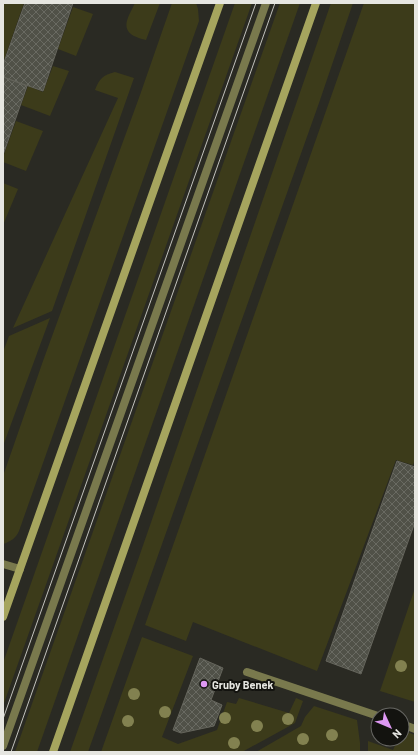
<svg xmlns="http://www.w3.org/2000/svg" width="418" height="755" viewBox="0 0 418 755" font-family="Barlow,sans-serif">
<defs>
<pattern id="building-cross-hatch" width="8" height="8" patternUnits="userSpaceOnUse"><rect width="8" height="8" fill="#505148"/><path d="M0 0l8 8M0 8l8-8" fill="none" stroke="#696a62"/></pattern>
</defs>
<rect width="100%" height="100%" fill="#2a2a23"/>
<g fill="#3c3b1a">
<path d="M3,3H24L3,63Z"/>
<path d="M135,3H160L146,40C142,39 138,38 134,36C119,28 130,14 135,3Z"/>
<path d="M172,3H196L198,9L199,21L19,531C16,538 10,542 3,544V476L43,361L140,95Z"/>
<path d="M235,3H252L3,706V663Z"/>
<path d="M280,3H300L37,752H15Z"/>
<path d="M331,3H353L319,103L88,752H70L139,557Z"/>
<path d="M364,3H415V459L413,465L396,460L317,671L193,622L186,641L145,625Z"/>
<path d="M73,7L93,14L76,56L58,49Z"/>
<path d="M53,66L69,71L50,116L21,105L28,86L43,92Z"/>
<path d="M115,72L134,78L52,311L13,328L118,98L95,90C99,79 103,75 115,72Z"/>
<path d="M16,121L43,131L26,171L3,162V157Z"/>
<path d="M3,183L18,189L3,225Z"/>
<path d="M50,318L3,446V352L9,336Z"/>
<path d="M415,588V702L380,691Z"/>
<path d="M142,637L193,656L162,737L178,744L217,730L227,702L236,704L239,698L289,713L296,698L303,701L295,723L242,752H101Z"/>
<path d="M314,706L357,720L360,743V752H256L301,726L305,717Z"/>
<path d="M402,730L415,735V752H368V741L393,750L398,739H402Z"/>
</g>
<g fill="url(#building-cross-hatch)" stroke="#65655c">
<path d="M25,3H73L43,91L3,77V65Z"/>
<path d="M3,77L27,86L3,155Z"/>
<path d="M397,461L415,467V522L361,674L326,661Z"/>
<path d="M200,658L223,668L211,700L222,705L214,726L181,733L173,730Z"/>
</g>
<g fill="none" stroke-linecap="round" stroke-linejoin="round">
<g stroke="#79794d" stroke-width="8">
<path d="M3,564L20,569"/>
<path d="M3,746L266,3"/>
</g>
<g stroke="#79794d" stroke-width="8">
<path d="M247,672L378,716"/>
<path d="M402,724L415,729"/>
</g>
<g stroke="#a6a55e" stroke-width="8">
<path d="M3,617L220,3"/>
<path d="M53,752L316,3"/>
</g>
<g stroke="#c2c2bd" stroke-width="1">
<path d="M3,719L256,3"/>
<path d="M11,752L275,3"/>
</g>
</g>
<g fill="#828150">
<circle cx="401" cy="666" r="6"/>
<circle cx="134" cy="694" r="6"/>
<circle cx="165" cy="712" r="6"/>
<circle cx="225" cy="718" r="6"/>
<circle cx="288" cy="719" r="6"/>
<circle cx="128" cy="721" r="6"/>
<circle cx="257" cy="726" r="6"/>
<circle cx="332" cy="735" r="6"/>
<circle cx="303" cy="739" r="6"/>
<circle cx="234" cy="743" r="6"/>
</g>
<circle fill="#de98f3" stroke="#13130f" stroke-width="1.5" cx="204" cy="684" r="4"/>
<g text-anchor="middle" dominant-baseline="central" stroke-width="4" stroke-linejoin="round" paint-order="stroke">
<g font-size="11" font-weight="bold" fill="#e6e6e1" stroke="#13130f" text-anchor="start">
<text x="212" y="684">Gruby Benek</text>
</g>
</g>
<rect width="418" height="755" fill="none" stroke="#e6e6e1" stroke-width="8"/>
<g transform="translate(390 727) rotate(134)"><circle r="19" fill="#13130f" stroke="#676763"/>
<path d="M0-3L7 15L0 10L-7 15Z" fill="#de98f3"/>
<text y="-6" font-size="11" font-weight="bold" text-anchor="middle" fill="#e6e6e1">N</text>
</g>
</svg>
